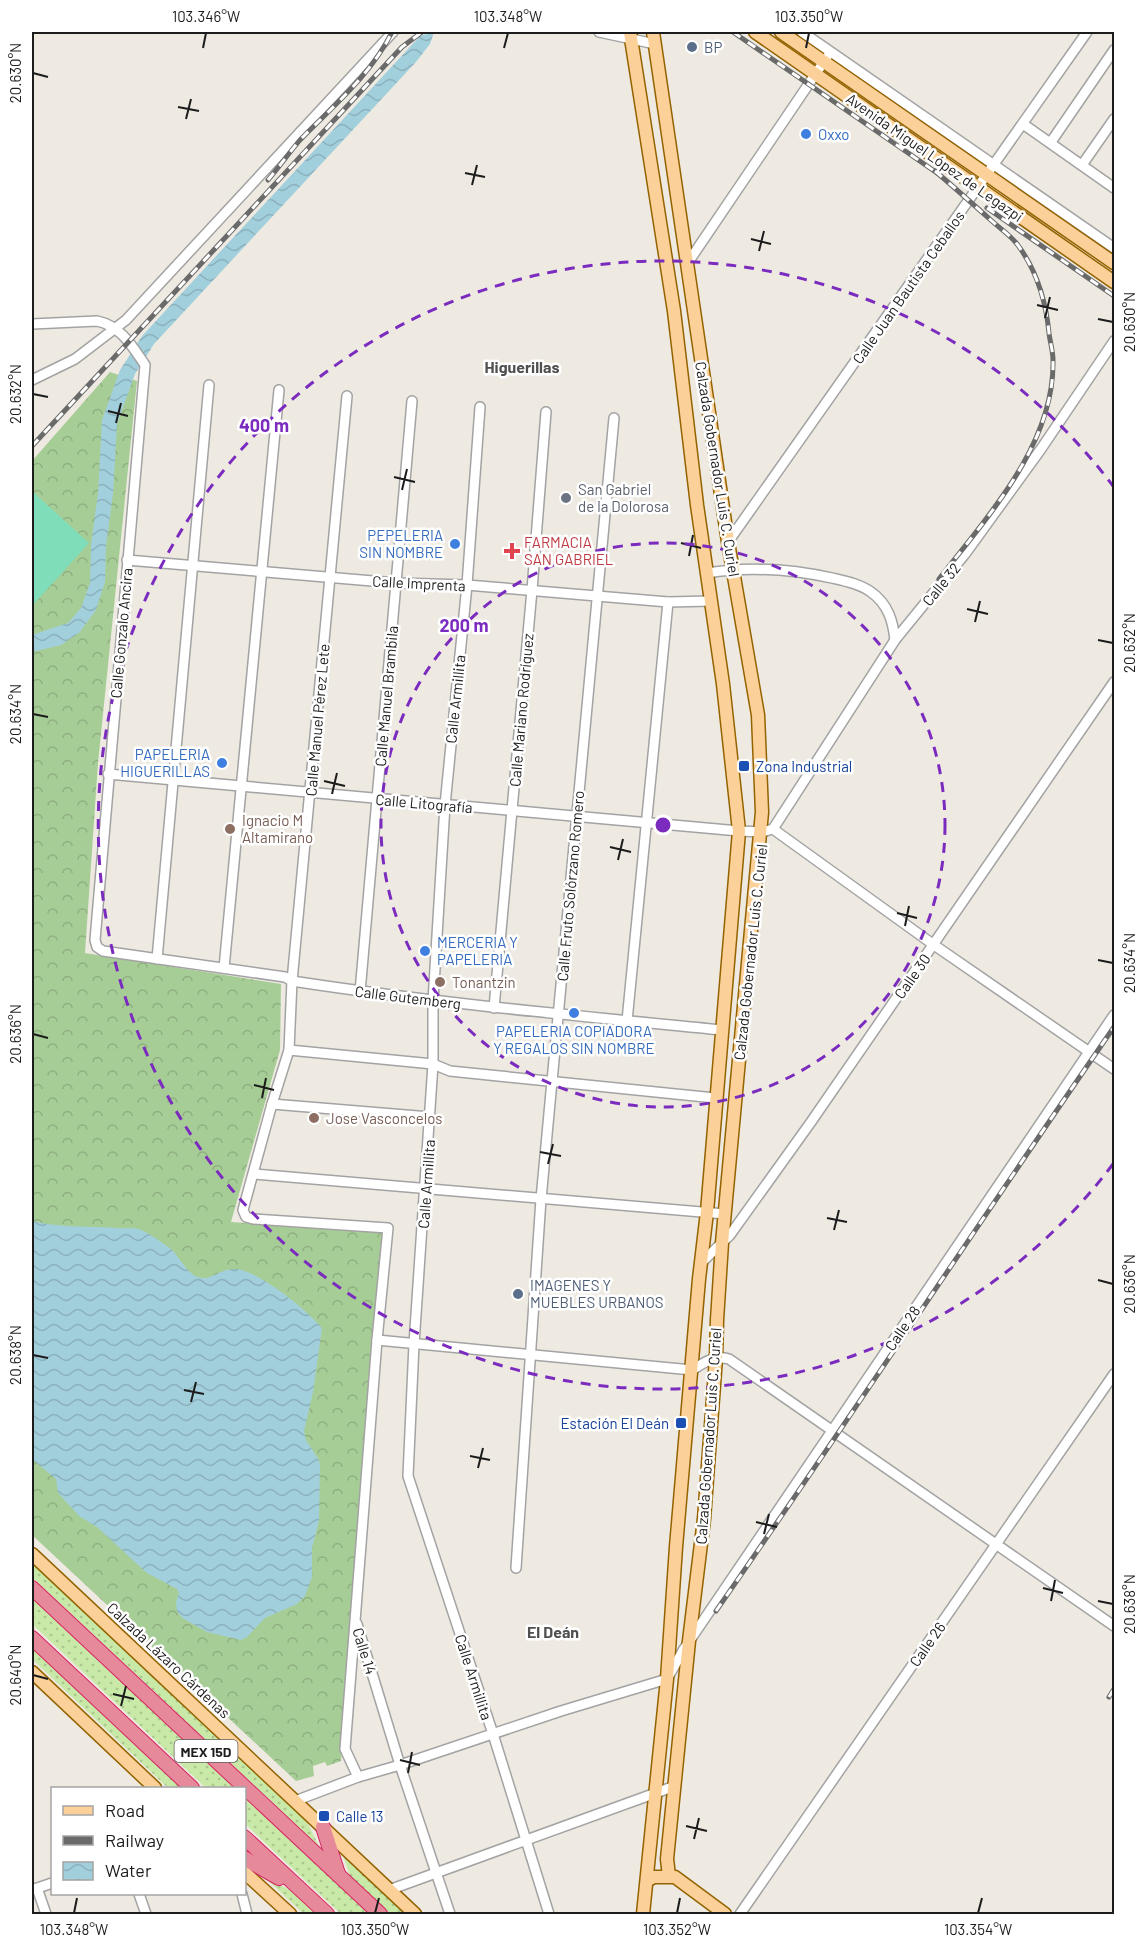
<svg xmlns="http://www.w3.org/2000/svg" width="1146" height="1946" viewBox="0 0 1146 1946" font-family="Barlow,sans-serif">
<defs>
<pattern id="forest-crowns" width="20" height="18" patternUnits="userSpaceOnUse" patternTransform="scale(1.5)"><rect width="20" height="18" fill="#a7cd96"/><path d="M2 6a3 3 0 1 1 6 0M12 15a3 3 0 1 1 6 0" fill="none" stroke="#8faf81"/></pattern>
<pattern id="garden-dots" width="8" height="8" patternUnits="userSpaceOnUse" patternTransform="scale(1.5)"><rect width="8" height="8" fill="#c8e9a7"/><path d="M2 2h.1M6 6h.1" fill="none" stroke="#abc78f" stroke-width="1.8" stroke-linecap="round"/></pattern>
<pattern id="water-waves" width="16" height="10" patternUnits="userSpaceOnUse" patternTransform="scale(1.5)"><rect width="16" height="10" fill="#a2cfdc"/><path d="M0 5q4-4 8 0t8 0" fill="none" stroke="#8bb1bc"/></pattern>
</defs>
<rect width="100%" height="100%" fill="#eeeae2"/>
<path fill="url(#forest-crowns)" d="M110,372L137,381L98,763L85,953L281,984L280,1050L231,1222L384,1233L341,1761L327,1766L325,1762L313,1766L314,1776L296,1781L32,1535V461Z"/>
<g fill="url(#garden-dots)">
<path d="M32,1562L304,1816L319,1846L32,1577Z"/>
<path d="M32,1596L237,1788H206L32,1624Z"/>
<path d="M32,1643L186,1788H168L32,1659Z"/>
<path d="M244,1795L372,1914H341L245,1824Z"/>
<path d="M342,1853L408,1914H391L350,1876Z"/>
<path d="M262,1875L297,1894L320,1914H304Z"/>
</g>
<path fill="#7fddb9" d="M32,491L89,543L32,606Z"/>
<g fill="url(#water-waves)">
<path d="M434,32L430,44L416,62L154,344L135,374L117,424L113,494L106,546L105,582L96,610L79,633L61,645L32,652V635L68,623L81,608L90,583L91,545L98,493L102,420L120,370L142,336L420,36Z"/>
<path d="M32,1221C60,1228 90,1226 118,1228C126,1229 134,1227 141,1230C152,1235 163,1243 172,1250C181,1259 188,1276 201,1278C212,1280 221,1268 236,1269C259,1271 307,1310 322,1328L313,1392L304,1431L306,1440L319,1460L320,1466L319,1521L312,1548V1577L305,1596L297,1604L265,1618L247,1637L241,1640L207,1632L184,1619L177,1612L176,1602L179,1593L177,1589L147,1573L97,1527L79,1516L58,1493L56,1479L32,1459Z"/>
</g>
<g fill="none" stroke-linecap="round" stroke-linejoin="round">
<defs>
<g id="minor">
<path d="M599,32L655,44"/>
<path d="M802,32L1114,248"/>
<path d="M1023,124L1114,188"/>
<path d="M1051,142L1114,50"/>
<path d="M1082,165L1114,119"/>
<path d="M687,264L827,57"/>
<path d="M32,324L97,321C121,326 132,346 145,365L95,940L97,947L103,951L285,977L292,981C435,1003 579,1016 722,1030"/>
<path d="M32,380L75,359L126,320L393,32"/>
<path d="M347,396L292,981L289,1050L272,1104L243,1210L246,1217L253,1219L388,1228L377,1340L345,1749L358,1777"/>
<path d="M480,407L467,585L445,805L433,1001V1064L414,1344L408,1476L493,1734L549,1914"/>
<path d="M728,542L1087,32"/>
<path d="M127,560L396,583L467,585L668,602L711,601"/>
<path d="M707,573C749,566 790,569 832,578C845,581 860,584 871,592C888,604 893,621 895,640"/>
<path d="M108,774L739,831L762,832L773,829L934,945L1114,1069"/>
<path d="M773,829L895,640L965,554L1041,449L1114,341"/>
<path d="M157,959L209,385"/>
<path d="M224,968L279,390"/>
<path d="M360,992L412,401"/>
<path d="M494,1008L532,590L546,412"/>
<path d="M627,1021L668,602"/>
<path d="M289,1050L433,1064L450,1071L715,1098"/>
<path d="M272,1104L430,1117"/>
<path d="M254,1174L725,1214"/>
<path d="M701,1263L730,1235L811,1122L1114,682"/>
<path d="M377,1340L692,1370C705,1362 714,1355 729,1359L1114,1626"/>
<path d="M516,1568L541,1199L614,418"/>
<path d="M357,1624L400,1765L450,1914"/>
<path d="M295,1801L358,1777L400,1765L561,1711L667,1679L684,1649L1114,1015"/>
<path d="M37,1888L46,1914"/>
<path d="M32,1890L52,1883"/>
<path d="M389,1890L675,1786"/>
<path d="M139,1894L146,1914"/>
<path d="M242,1894L247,1914"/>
<path d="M740,1914L1114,1374"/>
</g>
<g id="major">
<path d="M630,32L674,311L697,505L723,684L739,831L707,1212L699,1279L676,1547L667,1679L643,1914"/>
<path d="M653,32L728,542L758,715L762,812L722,1243L717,1320L716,1358L704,1519L689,1641L667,1859L669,1876"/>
<path d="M755,32L1114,282"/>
<path d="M781,32L1114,263"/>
<path d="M32,1554L415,1914"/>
<path d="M32,1672L155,1788"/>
<path d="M244,1872L290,1914"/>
<path d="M648,1880L654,1877H675L725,1914"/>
</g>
<g id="highway">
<path d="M32,1588L380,1914"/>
<path d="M32,1638L192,1788"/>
<path d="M323,1827L338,1874"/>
<path d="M244,1837L327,1914"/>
<path d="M244,1858L279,1878"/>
</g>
</defs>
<use href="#minor" stroke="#a3a3a3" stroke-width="12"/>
<use href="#major" stroke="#946300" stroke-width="15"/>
<use href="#highway" stroke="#d72462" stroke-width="16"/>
<use href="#minor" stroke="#fff" stroke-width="9"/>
<use href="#major" stroke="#fbd199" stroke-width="12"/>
<use href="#highway" stroke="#e6899a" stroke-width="14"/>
<defs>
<g id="rail">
<path d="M733,32L940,175"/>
<path d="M935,171C955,188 974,205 993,222C1001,229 1011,236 1017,244C1036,269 1046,302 1049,333C1050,342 1053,351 1053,360C1055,444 987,517 939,579"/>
<path d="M268,180C279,167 289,153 300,140C333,106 371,75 392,32"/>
<path d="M987,208L1114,296"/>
<path d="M32,446L402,47L422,32"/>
<path d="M716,1611C850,1418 980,1221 1114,1027"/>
<path d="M1109,1697L1114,1689"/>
</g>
</defs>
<use href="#rail" stroke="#6a6a6a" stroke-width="5"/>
<use href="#rail" stroke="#fff" stroke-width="3" stroke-dasharray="9" stroke-linecap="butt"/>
</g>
<path fill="none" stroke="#1c1c1c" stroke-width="2" d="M203,48L206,33M504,48L508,33M806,48L809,33M33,73L48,77M178,107L199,111M186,119L191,99M465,173L485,177M472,185L477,165M751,239L771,244M759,251L764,231M1037,305L1058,310M1045,318L1050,297M1098,319L1113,322M33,394L48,397M108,411L128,416M116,423L121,403M394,477L415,482M402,490L407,469M681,543L701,548M689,556L693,535M967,609L988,614M975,622L980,601M1098,640L1113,643M33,714L48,717M324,781L345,786M332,794L337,773M610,847L631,852M618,860L623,839M897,913L917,918M905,926L909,906M1098,960L1113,963M33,1034L48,1038M254,1085L274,1090M262,1098L266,1078M540,1152L561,1156M548,1164L553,1144M827,1218L847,1222M834,1230L839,1210M1098,1280L1113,1284M33,1355L48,1358M184,1390L204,1394M191,1402L196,1382M470,1456L490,1460M478,1468L483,1448M756,1522L777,1527M764,1534L769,1514M1043,1588L1063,1593M1051,1601L1055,1580M1098,1601L1113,1604M33,1675L48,1679M113,1694L134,1699M121,1706L126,1686M400,1760L420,1765M408,1773L412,1752M686,1826L707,1831M694,1839L699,1818M74,1913L77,1898M375,1913L379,1898M677,1913L680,1898M978,1913L982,1898"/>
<g fill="none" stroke="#7b2cbf" stroke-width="3" stroke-dasharray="10 8">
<circle cx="663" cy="825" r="282"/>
<path d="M1113 1164A564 564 0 1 1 1113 486"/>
</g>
<g fill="#5c6f8a" stroke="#fff" stroke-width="2">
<circle cx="692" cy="47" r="6"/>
<circle cx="518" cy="1294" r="6"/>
</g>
<g fill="#3f7fe0" stroke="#fff" stroke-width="2">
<circle cx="806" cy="134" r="6"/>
<circle cx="455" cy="544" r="6"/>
<circle cx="222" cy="763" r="6"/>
<circle cx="425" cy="951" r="6"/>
<circle cx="574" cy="1013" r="6"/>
</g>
<circle fill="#6b7280" stroke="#fff" stroke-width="2" cx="566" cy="498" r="6"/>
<path fill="#e0444e" stroke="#fff" stroke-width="2" d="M509 542h6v6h6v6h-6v6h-6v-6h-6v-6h6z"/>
<g fill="#1a4fb4" stroke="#fff" stroke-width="2">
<rect x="738" y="760" width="12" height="12" rx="3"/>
<rect x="675" y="1417" width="12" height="12" rx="3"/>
<rect x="318" y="1810" width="12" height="12" rx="3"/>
</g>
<g fill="#8d6e63" stroke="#fff" stroke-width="2">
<circle cx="230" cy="829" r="6"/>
<circle cx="440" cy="982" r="6"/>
<circle cx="314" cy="1118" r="6"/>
</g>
<g text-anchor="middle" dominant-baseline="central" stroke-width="5" stroke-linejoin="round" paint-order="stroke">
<rect fill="#fff" stroke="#606060" stroke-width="1.5" x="174.5" y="1740" width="63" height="22" rx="4.5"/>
<g font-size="14" font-weight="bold" fill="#1c1c1c">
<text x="206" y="1751">MEX 15D</text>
</g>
<g font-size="15" fill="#4e5e75" stroke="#fff" text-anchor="start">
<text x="704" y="47">BP</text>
<text x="530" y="1285">IMAGENES Y<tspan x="530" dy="17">MUEBLES URBANOS</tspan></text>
</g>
<g font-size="15" fill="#366cbe" stroke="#fff" text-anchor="start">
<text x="818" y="134">Oxxo</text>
<text x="443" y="535" text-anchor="end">PEPELERIA<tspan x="443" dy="17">SIN NOMBRE</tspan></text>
<text x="210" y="754" text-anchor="end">PAPELERIA<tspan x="210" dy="17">HIGUERILLAS</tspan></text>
<text x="437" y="942">MERCERIA Y<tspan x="437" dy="17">PAPELERIA</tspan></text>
<text x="574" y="1031" text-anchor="middle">PAPELERIA COPIADORA<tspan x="574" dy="17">Y REGALOS SIN NOMBRE</tspan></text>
</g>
<g font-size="15" fill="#1c1c1c" stroke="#fff">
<text transform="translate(935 157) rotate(35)">Avenida Miguel López de Legazpi</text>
<text transform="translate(908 287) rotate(-55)">Calle Juan Bautista Ceballos</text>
<text transform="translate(718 469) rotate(81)">Calzada Gobernador Luis C. Curiel</text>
<text transform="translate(419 583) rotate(3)">Calle Imprenta</text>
<text transform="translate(941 584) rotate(-51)">Calle 32</text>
<text transform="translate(121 633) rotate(-85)">Calle Gonzalo Ancira</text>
<text transform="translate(386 696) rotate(-85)">Calle Manuel Brambila</text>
<text transform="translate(455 699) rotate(-84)">Calle Armillita</text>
<text transform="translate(521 710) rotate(-85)">Calle Mariano Rodríguez</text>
<text transform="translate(317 720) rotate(-85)">Calle Manuel Pérez Lete</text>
<text transform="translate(424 803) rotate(5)">Calle Litografía</text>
<text transform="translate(570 886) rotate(-85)">Calle Fruto Solórzano Romero</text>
<text transform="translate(750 952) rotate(-84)">Calzada Gobernador Luis C. Curiel</text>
<text transform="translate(912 976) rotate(-55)">Calle 30</text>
<text transform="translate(408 997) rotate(7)">Calle Gutemberg</text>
<text transform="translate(426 1184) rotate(-86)">Calle Armillita</text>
<text transform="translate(902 1328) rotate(-56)">Calle 28</text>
<text transform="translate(708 1436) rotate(-86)">Calzada Gobernador Luis C. Curiel</text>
<text transform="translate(927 1644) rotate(-55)">Calle 26</text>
<text transform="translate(365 1651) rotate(73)">Calle 14</text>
<text transform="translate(169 1660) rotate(43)">Calzada Lázaro Cárdenas</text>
<text transform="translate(474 1677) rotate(72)">Calle Armillita</text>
</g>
<g font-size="15" fill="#5b616d" stroke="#fff" text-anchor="start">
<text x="578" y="489">San Gabriel<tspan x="578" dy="17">de la Dolorosa</tspan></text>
</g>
<g font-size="15" fill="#be3a42" stroke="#fff" text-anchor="start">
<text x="524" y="542">FARMACIA<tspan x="524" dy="17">SAN GABRIEL</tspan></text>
</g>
<g font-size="15" fill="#164399" stroke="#fff" text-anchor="start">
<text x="756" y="766">Zona Industrial</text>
<text x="669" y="1423" text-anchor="end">Estación El Deán</text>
<text x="336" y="1816">Calle 13</text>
</g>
<g font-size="15" fill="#785e54" stroke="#fff" text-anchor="start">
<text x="242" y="820">Ignacio M<tspan x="242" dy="17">Altamirano</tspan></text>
<text x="452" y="982">Tonantzin</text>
<text x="326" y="1118">Jose Vasconcelos</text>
</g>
<g font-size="16" font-weight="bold" fill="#4f4f4f" stroke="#fff">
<text x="522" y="366">Higuerillas</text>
<text x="553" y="1631">El Deán</text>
</g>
</g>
<circle cx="663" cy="825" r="9" fill="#7b2cbf" stroke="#fff" stroke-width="3"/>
<g font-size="18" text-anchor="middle" font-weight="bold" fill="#7b2cbf" stroke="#fff" stroke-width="5" stroke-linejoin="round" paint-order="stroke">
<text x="264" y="432">400 m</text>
<text x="464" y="632">200 m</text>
</g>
<rect width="1146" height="1946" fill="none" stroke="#ffffff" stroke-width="66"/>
<rect x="51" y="1787" width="195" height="108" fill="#ffffff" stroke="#a4a4a4" stroke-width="1.5"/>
<rect x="63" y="1806" width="30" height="9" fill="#fbd199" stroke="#a4a4a4" stroke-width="1.5"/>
<text x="105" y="1817" font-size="18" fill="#1c1c1c">Road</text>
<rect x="63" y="1836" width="30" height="9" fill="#6a6a6a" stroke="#a4a4a4" stroke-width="1.5"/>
<text x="105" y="1847" font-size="18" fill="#1c1c1c">Railway</text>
<rect x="63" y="1862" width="30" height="18" fill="url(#water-waves)" stroke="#a4a4a4" stroke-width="1.5"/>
<text x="105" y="1877" font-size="18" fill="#1c1c1c">Water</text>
<rect x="33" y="33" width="1080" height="1880" fill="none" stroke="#1c1c1c" stroke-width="2"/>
<g font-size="15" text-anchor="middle" fill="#1c1c1c">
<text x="206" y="22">103.346°W</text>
<text x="508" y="22">103.348°W</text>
<text x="809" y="22">103.350°W</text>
<text transform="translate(16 73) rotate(-90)" y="5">20.630°N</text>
<text transform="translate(1130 322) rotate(-90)" y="5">20.630°N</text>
<text transform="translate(16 394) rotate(-90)" y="5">20.632°N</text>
<text transform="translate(1130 643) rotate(-90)" y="5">20.632°N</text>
<text transform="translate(16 714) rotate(-90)" y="5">20.634°N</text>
<text transform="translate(1130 963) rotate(-90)" y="5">20.634°N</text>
<text transform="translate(16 1034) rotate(-90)" y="5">20.636°N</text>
<text transform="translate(1130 1284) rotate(-90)" y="5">20.636°N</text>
<text transform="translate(16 1355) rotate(-90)" y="5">20.638°N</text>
<text transform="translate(1130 1604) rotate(-90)" y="5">20.638°N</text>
<text transform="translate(16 1675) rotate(-90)" y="5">20.640°N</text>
<text x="74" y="1935">103.348°W</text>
<text x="375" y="1935">103.350°W</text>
<text x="677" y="1935">103.352°W</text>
<text x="978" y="1935">103.354°W</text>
</g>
</svg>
